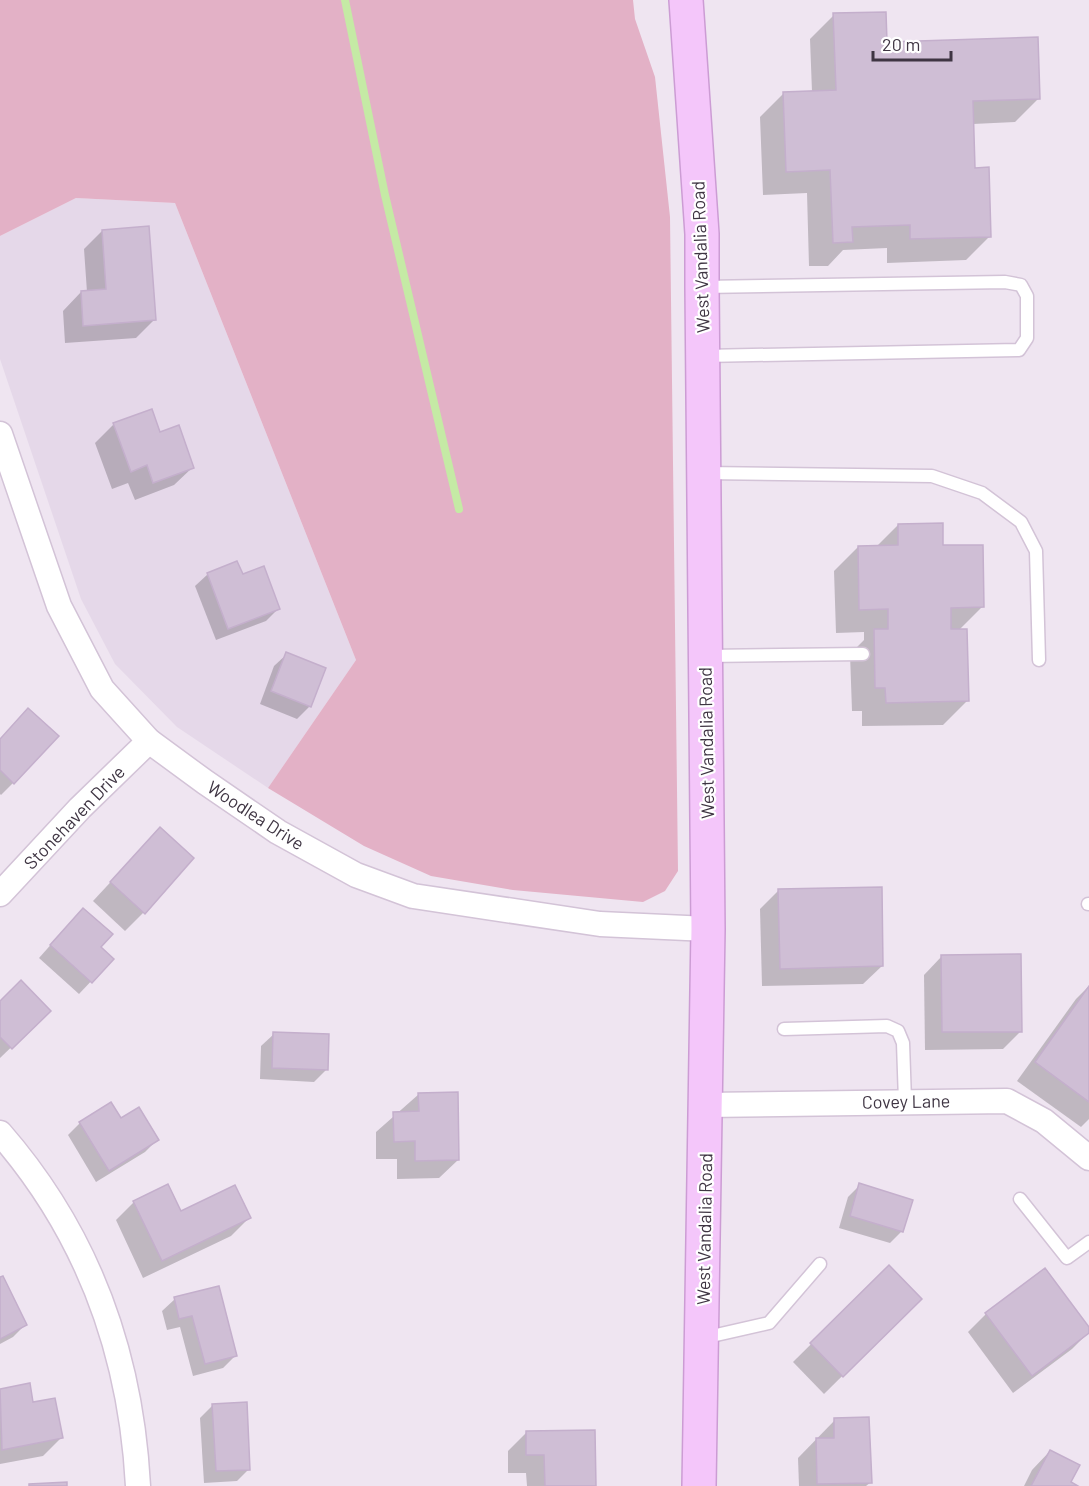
<svg xmlns="http://www.w3.org/2000/svg" width="1089" height="1486" viewBox="0 0 1089 1486" font-family="Barlow,sans-serif">
<rect width="100%" height="100%" fill="#efe5f1"/>
<path fill="#e5d8e9" d="M76,198L175,203L356,660L268,788L177,727L115,664L81,599L0,359V236Z"/>
<path fill="#e3b1c6" d="M0,0H633L635,19L655,77L670,217L678,871L665,891L643,902L513,890L431,876L364,846L268,788L356,660L175,203L76,198L0,236Z"/>
<g fill="#0003">
<path d="M834,15L886,44L1039,98L1015,122L973,124L974,169L990,236L966,260L887,263V248L843,250L828,266H809L807,193L763,195L760,117L784,93L812,92L810,39Z"/>
<path d="M102,231L154,320L136,338L65,343L63,311L81,292H87L84,249Z"/>
<path d="M114,424L193,467L174,485L135,500L128,483L112,489L95,443Z"/>
<path d="M898,525L982,607L958,631L967,701L943,725L862,726V711H852L850,654L864,640V632L836,633L834,571L858,547H876Z"/>
<path d="M208,574L278,609L266,621L216,640L195,586Z"/>
<path d="M287,654L310,706L297,719L260,704L274,666Z"/>
<path d="M0,740L13,783L1,795L0,794Z"/>
<path d="M160,829L143,913L125,931L93,901Z"/>
<path d="M778,891L882,966L863,984L762,986L760,909Z"/>
<path d="M71,922L112,959L79,994L39,958Z"/>
<path d="M942,956L1021,1031L1003,1049L925,1050L924,975Z"/>
<path d="M1089,986V1119L1081,1127L1017,1081L1076,999Z"/>
<path d="M0,1003L49,1011L0,1058Z"/>
<path d="M274,1034L326,1070L314,1082L260,1079L261,1046Z"/>
<path d="M419,1094L458,1160L439,1178L397,1179V1159H376V1132Z"/>
<path d="M120,1121L157,1140L145,1152L96,1182L68,1135L80,1123Z"/>
<path d="M860,1185L902,1231L890,1243L839,1228L848,1197Z"/>
<path d="M134,1202L181,1213L249,1218L231,1236L143,1278L116,1220Z"/>
<path d="M889,1267L920,1299L824,1394L793,1362Z"/>
<path d="M0,1279L25,1325L13,1337L0,1344Z"/>
<path d="M175,1299L235,1356L223,1368L193,1376L180,1327L167,1330L162,1311Z"/>
<path d="M986,1314L1089,1329V1332L1072,1349L1013,1393L968,1332Z"/>
<path d="M29,1385L32,1403L62,1437L43,1456L0,1464V1390Z"/>
<path d="M213,1405L249,1469L237,1481L204,1483L200,1418Z"/>
<path d="M835,1420L871,1482L866,1486H799L798,1458Z"/>
<path d="M526,1433L594,1486H527L526,1473H508V1451Z"/>
<path d="M1050,1451L1069,1483L1075,1486H1024L1032,1470Z"/>
</g>
<g fill="none" stroke-linecap="round" stroke-linejoin="round">
<path stroke="#c5eaa5" stroke-width="8" d="M345,0L385,195L459,509"/>
</g>
<g fill="#cfbed5" stroke="#c4afcc" stroke-width="1.5">
<path d="M886,12L887,42L1038,37L1040,99L973,101L975,168L989,167L991,237L910,239V225L852,227L853,242L833,243L830,170L786,172L783,92L836,90L833,13Z"/>
<path d="M149,226L156,320L83,326L81,291L106,289L102,230Z"/>
<path d="M152,409L160,432L179,425L194,468L153,483L147,465L131,472L113,423Z"/>
<path d="M943,523V545H983L984,607L951,608V629H967L969,701L886,703L885,688H875L874,629H888V609L859,610L858,546L898,545V524Z"/>
<path d="M237,561L243,574L264,566L280,609L228,629L207,573Z"/>
<path d="M286,652L326,668L311,707L271,691Z"/>
<path d="M28,708L59,736L14,784L0,770V739Z"/>
<path d="M160,827L194,858L145,914L110,882Z"/>
<path d="M882,887L883,966L780,969L778,889Z"/>
<path d="M83,908L113,934L101,947L114,959L92,983L50,945Z"/>
<path d="M1021,954L1022,1032H942L941,955Z"/>
<path d="M21,980L51,1011L12,1049L0,1037V1001Z"/>
<path d="M1089,986V1102L1035,1062Z"/>
<path d="M273,1032L329,1034L328,1070L272,1068Z"/>
<path d="M458,1092L459,1160L415,1161V1141L394,1142L393,1112L419,1111L418,1093Z"/>
<path d="M111,1102L121,1118L139,1107L159,1140L109,1171L79,1122Z"/>
<path d="M859,1183L913,1200L903,1232L850,1216Z"/>
<path d="M168,1184L181,1211L235,1185L251,1218L162,1261L133,1201Z"/>
<path d="M889,1265L922,1299L843,1377L810,1343Z"/>
<path d="M1045,1268L1089,1327V1333L1032,1376L985,1313Z"/>
<path d="M3,1276L27,1325L0,1339V1277Z"/>
<path d="M219,1286L237,1356L205,1364L192,1316L179,1319L174,1297Z"/>
<path d="M30,1383L33,1402L55,1398L63,1438L2,1450L0,1389Z"/>
<path d="M247,1402L250,1470L216,1471L212,1404Z"/>
<path d="M869,1417L872,1483L817,1484L816,1438H834V1418Z"/>
<path d="M595,1430L596,1486H545L544,1455H526V1431Z"/>
<path d="M1050,1450L1080,1465L1071,1482L1078,1486H1031Z"/>
<path d="M67,1482V1486H29V1484Z"/>
</g>
<g fill="none" stroke-linecap="round" stroke-linejoin="round">
<defs>
<g id="lane">
<path d="M703,287L1005,282L1021,285L1027,296V338L1019,350L704,356"/>
<path d="M705,473L932,476L982,493L1021,522L1036,551L1039,660"/>
<path d="M706,656L863,654"/>
<path d="M1088,904H1089"/>
<path d="M784,1029L887,1026L898,1031L903,1043L905,1101"/>
<path d="M1020,1199L1067,1258L1089,1242"/>
<path d="M703,1338L769,1323L820,1264"/>
</g>
<g id="street">
<path d="M0,434L59,606L102,689L149,741L205,782L278,832L356,875L413,896L600,924L708,929"/>
<path d="M0,894L80,808L149,741"/>
<path d="M706,1105L1007,1101L1044,1121L1089,1158"/>
<path d="M0,1133C88,1234 131,1353 138,1486"/>
</g>
<path id="secondary" d="M686,0L702,234V287L708,929L699,1486"/>
</defs>
<use href="#lane" stroke="#d3c3d7" stroke-width="15"/>
<use href="#street" stroke="#d3c3d7" stroke-width="27"/>
<use href="#secondary" stroke="#cc9cd4" stroke-width="36"/>
<use href="#lane" stroke="#fff" stroke-width="12"/>
<use href="#street" stroke="#fff" stroke-width="24"/>
<use href="#secondary" stroke="#f4c6fa" stroke-width="33"/>
</g>
<g text-anchor="middle" dominant-baseline="central" stroke-width="4.5" stroke-linejoin="round" paint-order="stroke">
<g font-size="18" fill="#3f3543" stroke="#fff">
<text transform="translate(700 257) rotate(-92)">West Vandalia Road</text>
<text transform="translate(706 743) rotate(-91)">West Vandalia Road</text>
<text transform="translate(256 815) rotate(33)">Woodlea Drive</text>
<text transform="translate(74 817) rotate(-46)">Stonehaven Drive</text>
<text transform="translate(906 1101) rotate(-1)">Covey Lane</text>
<text transform="translate(704 1229) rotate(-89)">West Vandalia Road</text>
</g>
</g>
<path d="M873 51v9h78v-9" fill="none" stroke="#3f3543" stroke-width="3"/>
<text x="882" y="51" font-size="18" fill="#3f3543" stroke="#ffffff" stroke-width="4.5" paint-order="stroke">20 m</text>
</svg>
